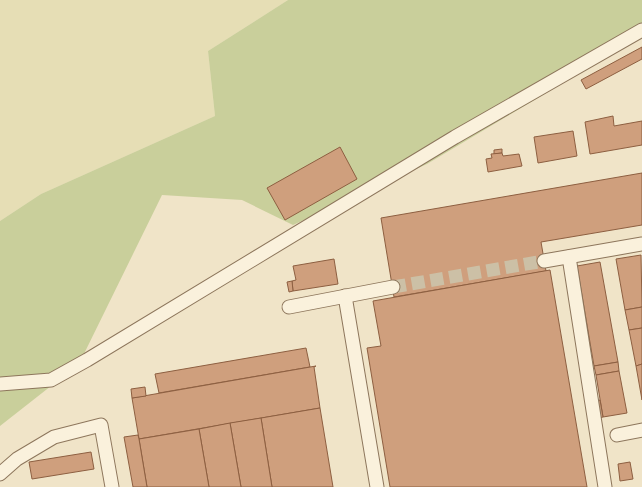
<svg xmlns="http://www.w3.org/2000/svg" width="642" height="487" viewBox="0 0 642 487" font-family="Georgia,serif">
<rect width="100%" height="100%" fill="#f0e4c8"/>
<path fill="#e6deb5" d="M0,0H288L208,51L215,116L41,194L0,221Z"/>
<path fill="#c9cf9b" d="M288,0H642V36L427,164L293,225L242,200L162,195L79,364L0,426V221L41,194L215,116L208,51Z"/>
<g fill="#cf9f7d" stroke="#8d5f41">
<path d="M642,47V59L586,89L581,80Z"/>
<path d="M613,116L614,126L642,121V145L590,154L585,122Z"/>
<path d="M573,131L577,156L538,163L534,137Z"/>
<path d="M340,147L357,179L285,220L267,188Z"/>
<path d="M502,149V153L494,154V150Z"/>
<path d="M502,153L503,156L519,154L522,166L488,172L486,159L492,158L491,154Z"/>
<path d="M642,173V225L541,242L546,271L394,297L381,218Z"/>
<path d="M641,255L642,307L625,310L616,259Z"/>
<path d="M334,259L338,284L293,291L292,281L296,280L293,266Z"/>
<path d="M600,262L618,362L594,366L577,266Z"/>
<path d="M550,270L587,487H390L367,348L381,346L373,301Z"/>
<path d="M292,281L293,291L289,292L287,282Z"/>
<path d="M642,307V328L629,330L625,310Z"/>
<path d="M642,328V364L636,366L629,330Z"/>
<path d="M306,348L310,367L159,393L155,374Z"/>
<path d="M618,362L619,371L596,375L594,366Z"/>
<path d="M642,364V400L636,366Z"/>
<path d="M316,366L314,367L320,408L139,439L132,398Z"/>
<path d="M619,371L627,413L603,417L596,375Z"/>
<path d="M145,387L146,396L132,398L131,389Z"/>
<path d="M600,400L603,417L599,418L596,401Z"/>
<path d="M320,408L333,487H272L261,418Z"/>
<path d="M261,418L272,487H241L230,423Z"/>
<path d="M230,423L241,487H209L199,429Z"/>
<path d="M199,429L209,487H147L139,439Z"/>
<path d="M138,435L139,439L147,487H133L124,437Z"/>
<path d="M91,452L94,469L32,479L29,462Z"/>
<path d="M630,462L633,479L620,481L618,464Z"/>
</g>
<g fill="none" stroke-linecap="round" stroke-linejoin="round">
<path stroke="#ccc0a6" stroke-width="13" stroke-dasharray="13 6" stroke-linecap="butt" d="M393,287L544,261"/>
<defs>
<g id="minor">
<path d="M569,257L605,487"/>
<path d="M544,261L642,244"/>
<path d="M345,296L377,487"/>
<path d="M289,307L393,287"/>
<path d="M0,384L51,380L87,360L455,137L642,30"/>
<path d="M617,435L642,430"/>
<path d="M0,474L17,459L54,437L101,425L112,487"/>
</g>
</defs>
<use href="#minor" stroke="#8d765c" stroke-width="15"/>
<use href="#minor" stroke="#faf1dc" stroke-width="13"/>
</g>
</svg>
